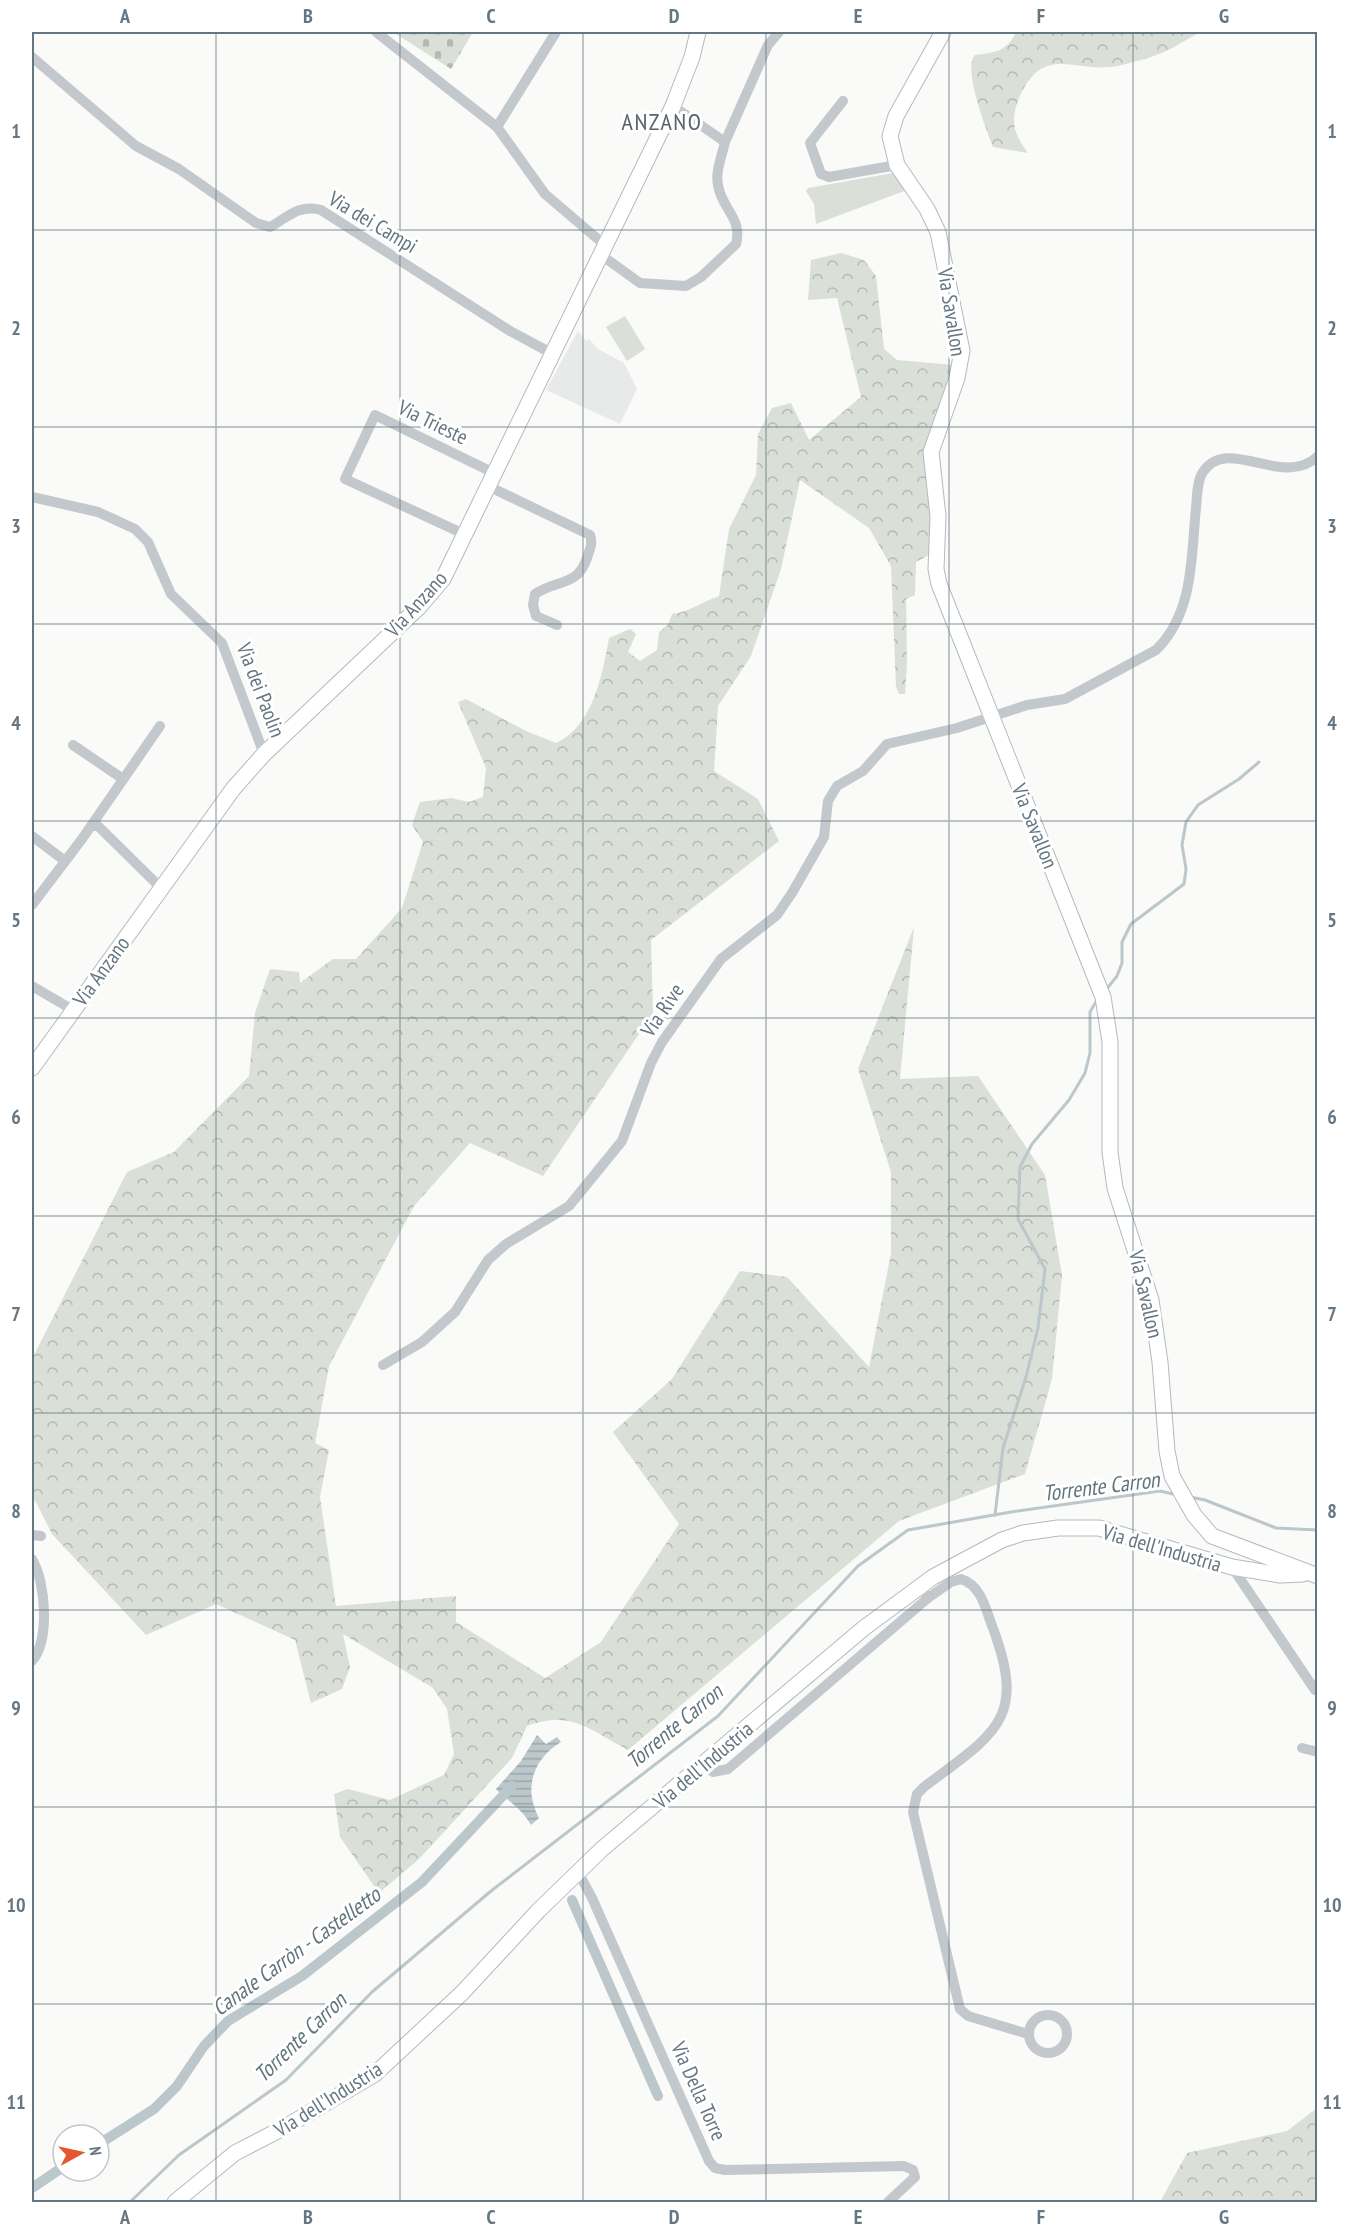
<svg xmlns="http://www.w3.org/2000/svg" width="1349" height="2234" viewBox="0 0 1349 2234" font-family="'PT Sans Narrow',sans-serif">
<defs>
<pattern id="forest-crowns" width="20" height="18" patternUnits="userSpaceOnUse" patternTransform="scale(1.5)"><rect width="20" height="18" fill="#dadfd7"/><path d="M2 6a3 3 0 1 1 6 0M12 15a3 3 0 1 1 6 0" fill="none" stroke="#b4b9b4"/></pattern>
<pattern id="cemetery-stones" width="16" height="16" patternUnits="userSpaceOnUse" patternTransform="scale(1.5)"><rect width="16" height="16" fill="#dadfd7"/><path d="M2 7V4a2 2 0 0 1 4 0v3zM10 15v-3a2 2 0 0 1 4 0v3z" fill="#b4b9b4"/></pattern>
<pattern id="water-rules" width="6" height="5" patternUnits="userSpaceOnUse" patternTransform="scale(1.5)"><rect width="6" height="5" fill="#bbc7cb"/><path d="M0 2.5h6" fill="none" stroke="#9ca6aa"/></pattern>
</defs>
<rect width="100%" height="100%" fill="#fafaf8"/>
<path fill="#e8e9e9" d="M578,331L586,341L589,339L598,349L624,363L637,389L620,424L546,390Z"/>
<g fill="#dadfd7">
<path d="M893,173L907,190L816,224L814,204L806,191L808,188Z"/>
<path d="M625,316L645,349L627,361L606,327Z"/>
</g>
<g fill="url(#forest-crowns)">
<path d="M1016,32H1202C1191,36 1184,42 1174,47C1158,56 1135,62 1117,66C1073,74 1044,42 1019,98C1010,120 1013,133 1028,153L993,147C987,131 962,68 975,55C994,53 1008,51 1016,32Z"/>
<path d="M841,253L864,260L876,276L884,349L897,360L953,365L924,448L930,511L929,555L916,562L915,595L906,599L907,664L905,694H899L896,687L891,566L869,528L800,480L781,569L751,656L718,706L714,771L758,799L779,841L651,940L653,1013L543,1176L470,1143L414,1206L329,1366L315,1443L329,1450L320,1497L336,1606L456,1596V1622L545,1678L601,1642L679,1524L613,1432L672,1379L740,1271L787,1277L869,1367L891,1253V1172L858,1069L914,927L900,1079L978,1076L1045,1175L1062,1275L1052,1379L1025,1474L899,1521L628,1750C588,1729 572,1710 527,1726L512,1758L419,1859L379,1893L340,1837L334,1794L348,1789L390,1800L444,1775L454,1754L447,1709L433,1688L343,1634L350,1667L342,1689L311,1703L295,1640L216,1604L146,1635L52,1534L36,1502L32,1499V1359L127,1172L174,1152L249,1076L255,1013L270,969L299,972L300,983L333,959H356L402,908L423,842L412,825L420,802L451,798L469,802L483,797L486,768L458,702L466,699L526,731L556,743C593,726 602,676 609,638L630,629L636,634L628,652L640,661L657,650L659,632L668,625L672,614C689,612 702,602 719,596L729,529L756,475L758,434L772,408L791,403L809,440L861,397L837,298L808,300L811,260Z"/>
<path d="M1317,2108V2202H1160L1187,2153L1287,2131Z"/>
</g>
<path fill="url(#cemetery-stones)" d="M393,32H473L451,69Z"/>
<path fill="url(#water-rules)" d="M537,1735L546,1744L557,1737L561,1742C533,1759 523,1788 539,1818L531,1825C522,1809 509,1802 496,1789L521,1761Z"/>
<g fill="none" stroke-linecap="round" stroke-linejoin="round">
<g stroke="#bbc7cb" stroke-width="3">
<path d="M1105,991L1117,976L1122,963V942L1131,924L1184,884L1186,869L1182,845L1186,822L1198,805L1239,779L1259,762"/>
<path d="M1190,1497L1205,1500L1276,1528L1318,1530"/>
<path d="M995,1515L1003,1448L1026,1377L1038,1328L1045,1269L1018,1219L1020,1167L1032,1144L1069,1100L1085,1073L1090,1053V1012L1097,1000"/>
<path d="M130,2202L179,2155L286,2080L372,1992L491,1891L718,1716L858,1566L908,1530L1011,1512L1160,1491L1177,1495"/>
</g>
<g stroke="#bbc7cb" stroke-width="10">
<path d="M572,1900L658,2096"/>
<path d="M99,2144L154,2109L177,2086L204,2046L228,2021L302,1976L422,1882L512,1786"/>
<path d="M32,2188L63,2167"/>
</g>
<defs>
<g id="secondary">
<path d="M943,32L896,116L890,136L897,165L927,209L938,232L962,351L957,378L931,452L938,516L936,569L939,584L1103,997L1110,1042V1152L1115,1188L1151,1300L1160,1362L1167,1451L1172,1476L1194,1515L1212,1536L1318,1576"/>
<path d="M32,1068L233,789L264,754L419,607L443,579L673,106L692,57L698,32"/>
<path d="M175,2202L235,2153L287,2126L375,2074L462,1993L539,1910L602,1849L864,1628L933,1577L959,1563L1002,1540L1023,1533L1058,1528H1099L1232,1567L1280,1575L1303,1574"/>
</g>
</defs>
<use href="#secondary" stroke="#b3babf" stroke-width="17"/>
<g stroke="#c3c8cc" stroke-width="10">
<path d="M376,32L497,127L545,194L606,246"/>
<path d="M32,57L136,146L179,169L256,223L270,227C288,217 299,204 321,210L510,331L553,354"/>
<path d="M843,101L810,143L821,174L829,177L897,165"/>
<path d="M497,127L556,32"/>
<path d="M725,142L768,45L779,32"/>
<path d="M601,255L640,283L686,286L701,277L736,244C743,218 721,208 718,185C715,172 722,156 725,142L673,106"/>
<path d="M490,487L590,535C593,544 590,548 587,558C577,587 558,579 535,594L533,605L536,616L557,625"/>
<path d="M32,497L98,512L135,529L148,542L171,594L222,643L264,754"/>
<path d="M466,535L345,479L375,415L496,474"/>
<path d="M73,745L123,779"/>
<path d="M91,826H98L161,888"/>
<path d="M32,836L65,861"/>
<path d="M32,905L82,839L160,726"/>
<path d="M32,986L73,1010"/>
<path d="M383,1365L422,1342L455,1312L488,1260L506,1244L569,1206L622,1141L651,1063L662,1042L721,959L777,915L792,893L824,837L828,801L837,786L863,771L887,744L957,728L1027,705L1065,699L1156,650C1194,613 1191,557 1196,508C1197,498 1197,480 1203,472C1228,434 1283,490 1318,456"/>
<path d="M32,1535L41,1536"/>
<path d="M32,1559C46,1582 50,1641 32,1661"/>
<path d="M1232,1567L1315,1690"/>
<path d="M919,1587L928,1598L951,1582L961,1579C980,1585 985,1606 991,1623C1028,1719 997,1732 924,1787L917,1794L913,1812L960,2009L968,2016L1028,2034"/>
<path d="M1302,1748L1318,1752"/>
<path d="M703,1765L713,1772L728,1769L928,1598"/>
<path d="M578,1872L592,1898L709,2161L715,2168L725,2170L904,2166L913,2170L915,2177L888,2202"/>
<circle cx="1048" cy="2034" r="19"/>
</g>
<use href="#secondary" stroke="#fff" stroke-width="15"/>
</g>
<path fill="none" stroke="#657683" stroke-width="1.5" stroke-opacity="0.55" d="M216,32V2202M400,32V2202M583,32V2202M766,32V2202M949,32V2202M1133,32V2202M32,230H1318M32,427H1318M32,624H1318M32,821H1318M32,1018H1318M32,1216H1318M32,1413H1318M32,1610H1318M32,1807H1318M32,2004H1318"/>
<g text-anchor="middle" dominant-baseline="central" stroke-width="6" stroke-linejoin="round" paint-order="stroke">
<g font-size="21" fill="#657683" stroke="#fff">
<text transform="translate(373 222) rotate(31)">Via dei Campi</text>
<text transform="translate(952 312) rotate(81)">Via Savallon</text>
<text transform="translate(433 422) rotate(26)">Via Trieste</text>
<text transform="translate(416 604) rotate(-48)">Via Anzano</text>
<text transform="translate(261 690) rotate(69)">Via dei Paolin</text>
<text transform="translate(1035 826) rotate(68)">Via Savallon</text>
<text transform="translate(101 971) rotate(-54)">Via Anzano</text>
<text transform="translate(662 1010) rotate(-56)">Via Rive</text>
<text transform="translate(1146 1294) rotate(77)">Via Savallon</text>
<text transform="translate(1162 1548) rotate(16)">Via dell'Industria</text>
<text transform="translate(703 1765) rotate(-40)">Via dell'Industria</text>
<text transform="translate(699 2091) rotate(66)">Via Della Torre</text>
<text transform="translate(328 2099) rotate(-32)">Via dell'Industria</text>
</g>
<g font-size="22" font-style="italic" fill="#60757c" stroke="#fff">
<text transform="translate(1101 1486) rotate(-7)">Torrente Carron</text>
<text transform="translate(674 1726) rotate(-40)">Torrente Carron</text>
<text transform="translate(296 1951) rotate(-36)">Canale Carròn - Castelletto</text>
<text transform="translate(300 2037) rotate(-44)">Torrente Carron</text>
</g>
<g font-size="24" letter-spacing="1.5" fill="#57646e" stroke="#fff">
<text x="662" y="121">ANZANO</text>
</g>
</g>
<rect width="1349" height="2234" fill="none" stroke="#ffffff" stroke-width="66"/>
<g transform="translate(81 2153) rotate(82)"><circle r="28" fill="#ffffff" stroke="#c1c8cd" stroke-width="1.5"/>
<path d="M0-4.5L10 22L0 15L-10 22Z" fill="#e4572e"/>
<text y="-9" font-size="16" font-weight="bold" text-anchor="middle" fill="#657683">N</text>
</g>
<rect x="33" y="33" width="1283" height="2168" fill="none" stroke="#657683" stroke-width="2"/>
<g font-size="20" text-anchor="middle" font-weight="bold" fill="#657683">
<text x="125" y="23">A</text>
<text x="308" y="23">B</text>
<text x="491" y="23">C</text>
<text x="674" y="23">D</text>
<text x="858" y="23">E</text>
<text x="1041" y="23">F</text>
<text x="1224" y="23">G</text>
<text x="16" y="138">1</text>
<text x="1332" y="138">1</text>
<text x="16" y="335">2</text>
<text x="1332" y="335">2</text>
<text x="16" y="533">3</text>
<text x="1332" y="533">3</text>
<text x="16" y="730">4</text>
<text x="1332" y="730">4</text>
<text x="16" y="927">5</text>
<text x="1332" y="927">5</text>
<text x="16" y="1124">6</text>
<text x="1332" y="1124">6</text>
<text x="16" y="1321">7</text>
<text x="1332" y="1321">7</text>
<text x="16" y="1518">8</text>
<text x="1332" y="1518">8</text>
<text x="16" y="1715">9</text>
<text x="1332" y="1715">9</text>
<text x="16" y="1912">10</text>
<text x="1332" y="1912">10</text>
<text x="16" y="2109">11</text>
<text x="1332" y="2109">11</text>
<text x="125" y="2224">A</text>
<text x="308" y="2224">B</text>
<text x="491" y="2224">C</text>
<text x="674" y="2224">D</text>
<text x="858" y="2224">E</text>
<text x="1041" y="2224">F</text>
<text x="1224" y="2224">G</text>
</g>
</svg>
